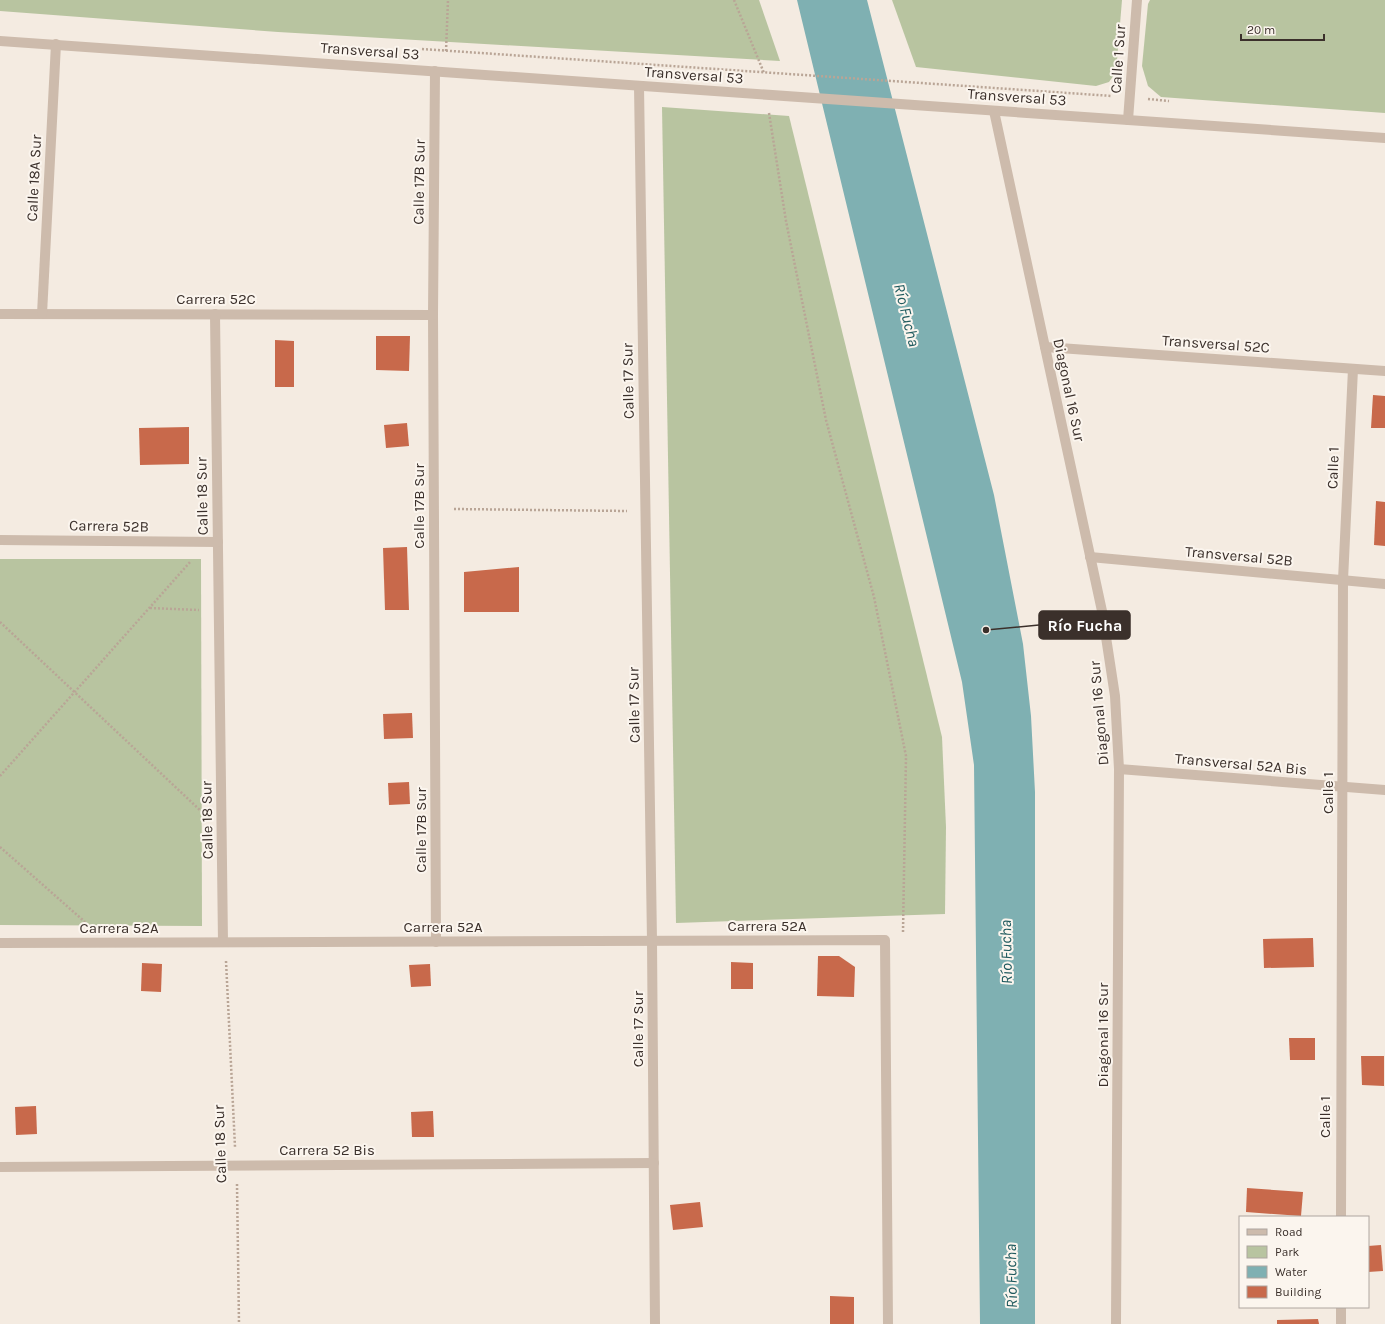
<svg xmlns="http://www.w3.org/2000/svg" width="1385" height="1324" viewBox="0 0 1385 1324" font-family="Karla,sans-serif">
<rect width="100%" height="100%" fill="#f4ebe1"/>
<g fill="#b8c4a0">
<path d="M0,0H759L780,61L278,32L0,11Z"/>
<path d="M892,0H1122L1116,72L1109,82L1096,86L916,67Z"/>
<path d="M1150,0H1385V113L1161,97L1148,86L1142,66L1148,4Z"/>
<path d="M662,107L789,116L942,737L946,827L945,914L676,923Z"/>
<path d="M0,559H201L202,926L0,925Z"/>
</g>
<path fill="#7fb0b2" d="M797,0H867L994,495L1023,644L1031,716L1035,792V1324H980L974,765L962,682Z"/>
<g fill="#c8694b">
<path d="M376,336H410L409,371L376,370Z"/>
<path d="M275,340L294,341V387H275Z"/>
<path d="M1373,395L1385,396V428H1371Z"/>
<path d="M407,423L409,446L386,448L384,425Z"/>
<path d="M189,427V464L140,465L139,428Z"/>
<path d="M1376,501L1385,502V546L1374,545Z"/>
<path d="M407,547L409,610H385L383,548Z"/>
<path d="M519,567V612H464V572Z"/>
<path d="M412,713L413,738L384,739L383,714Z"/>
<path d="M409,782L410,804L389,805L388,783Z"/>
<path d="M1313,938L1314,967L1264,968L1263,939Z"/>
<path d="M818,956H839L855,967L854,997L817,996Z"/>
<path d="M731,962L753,963V989H731Z"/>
<path d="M142,963L162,964L161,992L141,991Z"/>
<path d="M430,964L431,986L411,987L409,965Z"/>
<path d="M1289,1038H1315V1060H1290Z"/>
<path d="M1361,1056H1384V1086L1362,1085Z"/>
<path d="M36,1106L37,1134L16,1135L15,1107Z"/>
<path d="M433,1111L434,1137H412L411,1112Z"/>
<path d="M1247,1188L1303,1192L1301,1216L1246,1212Z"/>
<path d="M700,1202L703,1227L673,1230L670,1205Z"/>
<path d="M1381,1245L1383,1271L1368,1272V1246Z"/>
<path d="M830,1296L854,1297V1324H830Z"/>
<path d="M1318,1319L1319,1324H1277V1320Z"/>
</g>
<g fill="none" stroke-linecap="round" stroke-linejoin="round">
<g stroke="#b9a596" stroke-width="2.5" stroke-dasharray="2 2" stroke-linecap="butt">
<path d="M734,0L764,73"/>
<path d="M422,49L1112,96"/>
<path d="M446,51L448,0"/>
<path d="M1148,99L1169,101"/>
<path d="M769,113L786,221L826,420L874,597L906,756L903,932"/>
<path d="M454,509L627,511"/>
<path d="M150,608L199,610"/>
<path d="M0,622L202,812"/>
<path d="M0,776L191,561"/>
<path d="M0,847L85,922"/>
<path d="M226,961L235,1147"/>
<path d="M237,1184L239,1324"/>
</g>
<g stroke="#cdbbac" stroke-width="10">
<path d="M0,41L1385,138"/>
<path d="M435,71L433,315L436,942"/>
<path d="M639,86L652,941L655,1324"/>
<path d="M994,111L1102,611L1115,696L1119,769L1116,1324"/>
<path d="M1128,120L1137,0"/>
<path d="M0,314L433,315"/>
<path d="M42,314L56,44"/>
<path d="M215,314L223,942"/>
<path d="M1045,347L1385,371"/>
<path d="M0,540L218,542"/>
<path d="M1090,557L1385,584"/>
<path d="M1119,769L1385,790"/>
<path d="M0,943L885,940L888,1324"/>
<path d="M0,1167L654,1163"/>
<path d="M1341,1217L1343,580L1353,369"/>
<path d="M1341,1307V1324"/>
</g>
</g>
<g text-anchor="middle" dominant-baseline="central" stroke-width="4" stroke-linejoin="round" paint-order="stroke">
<g font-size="15" fill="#3b302b" stroke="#fbf5ee">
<text transform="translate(370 51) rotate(4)">Transversal 53</text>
<text transform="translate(1118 59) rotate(-86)">Calle 1 Sur</text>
<text transform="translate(694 75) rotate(4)">Transversal 53</text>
<text transform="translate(1017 97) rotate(4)">Transversal 53</text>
<text transform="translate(34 178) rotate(-87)">Calle 18A Sur</text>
<text transform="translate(419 182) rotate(-89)">Calle 17B Sur</text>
<text x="216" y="299">Carrera 52C</text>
<text transform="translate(1216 344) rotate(4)">Transversal 52C</text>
<text transform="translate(628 381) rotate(-91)">Calle 17 Sur</text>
<text transform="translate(1069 390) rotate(78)">Diagonal 16 Sur</text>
<text transform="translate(1333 468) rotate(-88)">Calle 1</text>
<text transform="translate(202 496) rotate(-91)">Calle 18 Sur</text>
<text transform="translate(419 506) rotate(-90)">Calle 17B Sur</text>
<text transform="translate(109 526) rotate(1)">Carrera 52B</text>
<text transform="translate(1239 556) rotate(5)">Transversal 52B</text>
<text transform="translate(634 705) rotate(-91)">Calle 17 Sur</text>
<text transform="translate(1099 713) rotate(-95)">Diagonal 16 Sur</text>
<text transform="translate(1241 764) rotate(5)">Transversal 52A Bis</text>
<text transform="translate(1328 793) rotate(-90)">Calle 1</text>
<text transform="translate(207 820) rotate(-91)">Calle 18 Sur</text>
<text transform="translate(421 830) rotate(-90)">Calle 17B Sur</text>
<text x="767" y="926">Carrera 52A</text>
<text x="443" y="927">Carrera 52A</text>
<text x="119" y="928">Carrera 52A</text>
<text transform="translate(638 1029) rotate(-90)">Calle 17 Sur</text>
<text transform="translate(1103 1035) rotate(-90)">Diagonal 16 Sur</text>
<text transform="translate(1325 1117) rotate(-90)">Calle 1</text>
<text transform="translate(220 1144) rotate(-92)">Calle 18 Sur</text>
<text x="327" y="1150">Carrera 52 Bis</text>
</g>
<g font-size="16" font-style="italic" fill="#1f5a5e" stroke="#fbf5ee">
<text transform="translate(907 315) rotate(76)">Río Fucha</text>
<text transform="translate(1006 952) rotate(-91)">Río Fucha</text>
<text transform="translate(1011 1276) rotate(-91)">Río Fucha</text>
</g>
</g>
<path fill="none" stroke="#3b302b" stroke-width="1.5" d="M986 630L1039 625"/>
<circle fill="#3b302b" stroke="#fbf5ee" stroke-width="1.5" cx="986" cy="630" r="4"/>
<rect fill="#3b302b" stroke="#3b302b" stroke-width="1.5" x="1039" y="611" width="91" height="28" rx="4"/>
<g font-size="16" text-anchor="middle" font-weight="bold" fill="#fff">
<text x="1085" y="631">Río Fucha</text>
</g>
<rect x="1239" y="1216" width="130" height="92" fill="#fbf5ee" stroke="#aea6a0"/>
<rect x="1247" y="1229" width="20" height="6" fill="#cdbbac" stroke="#aea6a0"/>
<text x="1275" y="1236" font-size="12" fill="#3b302b">Road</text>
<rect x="1247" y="1246" width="20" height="12" fill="#b8c4a0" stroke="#aea6a0"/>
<text x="1275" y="1256" font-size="12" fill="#3b302b">Park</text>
<rect x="1247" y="1266" width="20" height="12" fill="#7fb0b2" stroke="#aea6a0"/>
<text x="1275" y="1276" font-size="12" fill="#3b302b">Water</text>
<rect x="1247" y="1286" width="20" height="12" fill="#c8694b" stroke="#aea6a0"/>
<text x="1275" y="1296" font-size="12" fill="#3b302b">Building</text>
<path d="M1241 34v6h83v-6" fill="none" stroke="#3b302b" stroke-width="2"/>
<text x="1247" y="34" font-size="12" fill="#3b302b" stroke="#fbf5ee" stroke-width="3" paint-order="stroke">20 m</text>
</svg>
